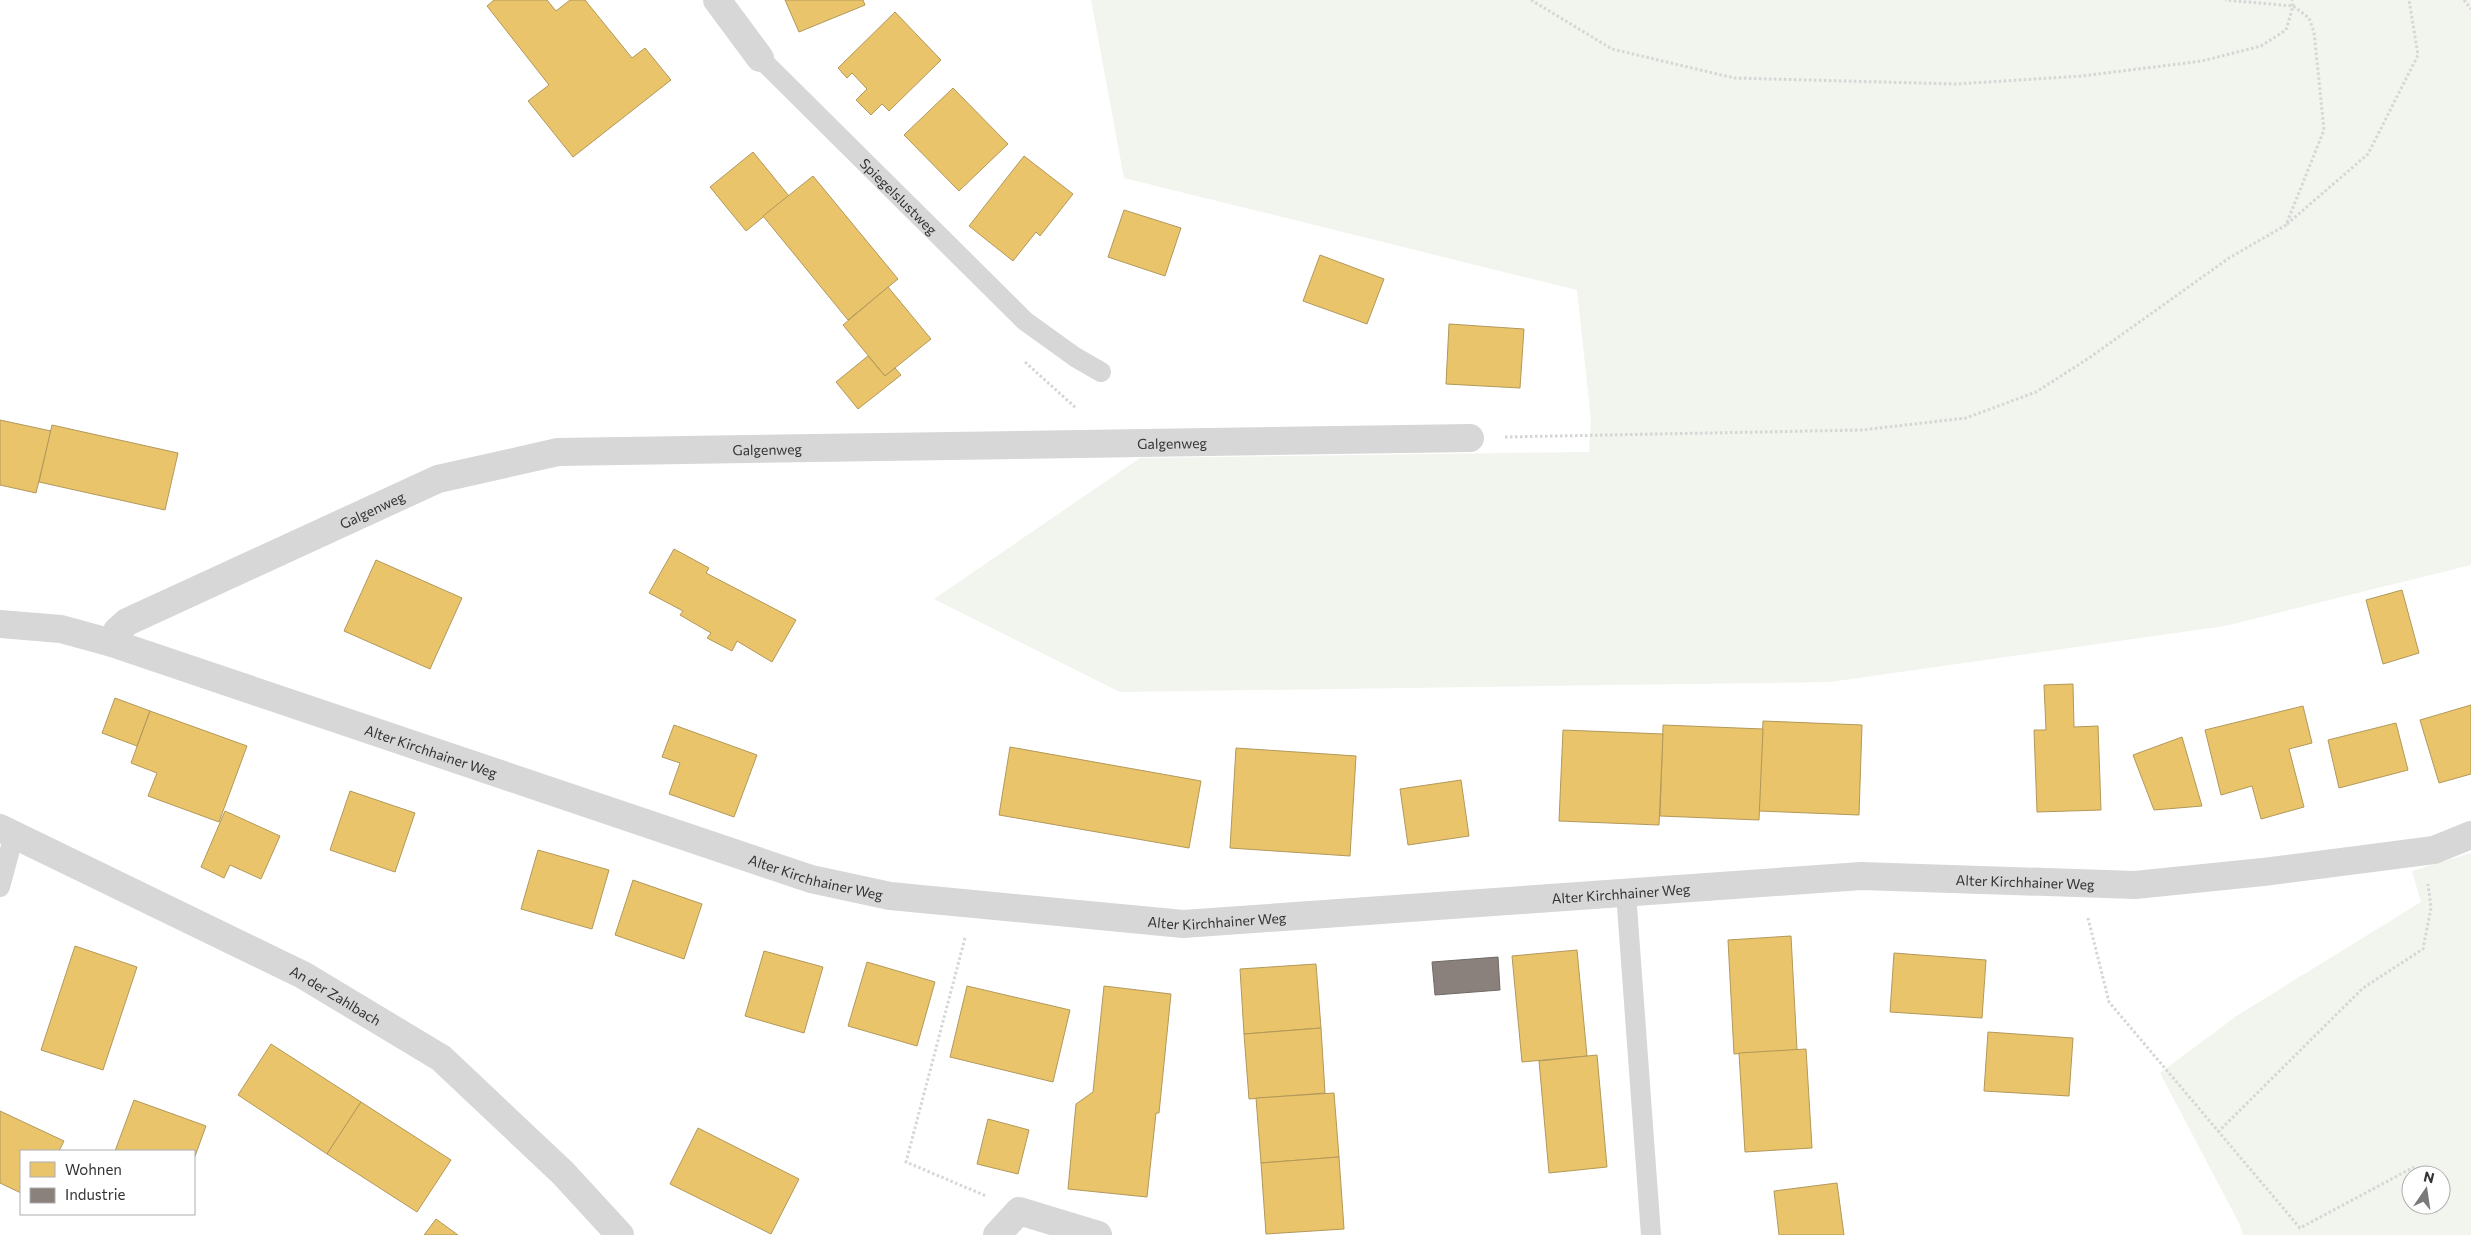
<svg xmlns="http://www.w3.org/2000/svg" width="2471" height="1235" viewBox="0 0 2471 1235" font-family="Commissioner,sans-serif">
<rect width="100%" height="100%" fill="#fff"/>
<g fill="#f1f5ed" fill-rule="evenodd">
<path d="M1091,0H2471V565L2225,626L1830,682L1120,692L934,599L1140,458L1589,452L1591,420L1577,290L1124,178Z"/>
<path d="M2471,853V1235H2243L2240,1225L2160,1073L2238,1015L2421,902L2412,871ZM2411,1175H2441V1205H2411Z"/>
</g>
<g fill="#e9c46a" stroke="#b2985a">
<path d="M494,0H547L556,11L570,0H585L632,58L645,48L671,80L573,157L528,101L549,85L487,6Z"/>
<path d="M785,0H863L865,5L799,32Z"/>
<path d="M895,12L941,60L889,111L882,104L871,115L856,100L867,89L852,73L847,78L838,68Z"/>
<path d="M953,88L1008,144L959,191L904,135Z"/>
<path d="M753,152L789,196L746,231L710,187Z"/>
<path d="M1024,156L1073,194L1040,236L1036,232L1013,261L969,226Z"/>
<path d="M813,176L898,279L848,320L763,216Z"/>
<path d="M1124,210L1181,228L1165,276L1108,257Z"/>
<path d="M1320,255L1384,279L1367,324L1303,301Z"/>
<path d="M888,287L931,339L885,376L843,325Z"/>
<path d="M1449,324L1524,329L1520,388L1446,384Z"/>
<path d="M868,356L885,376L895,368L901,375L858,409L836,382Z"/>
<path d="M0,420L51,431L36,493L0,485Z"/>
<path d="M52,425L178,453L165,510L39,482Z"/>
<path d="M674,549L709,568L706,573L796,620L772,662L737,641L732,651L707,638L711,633L680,615L683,611L649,593Z"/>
<path d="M376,560L462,598L430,669L344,631Z"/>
<path d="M2402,590L2419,653L2383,664L2366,600Z"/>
<path d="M2073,684L2074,727L2098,726L2101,810L2037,812L2034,730H2046L2044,685Z"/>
<path d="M115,698L150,711L137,746L102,733Z"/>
<path d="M2471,705V774L2439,783L2420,720Z"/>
<path d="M2303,706L2312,743L2289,749L2304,807L2261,819L2252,786L2221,795L2205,730Z"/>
<path d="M150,711L247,746L219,822L148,796L157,773L131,763Z"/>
<path d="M1763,721L1862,725L1859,815L1759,811Z"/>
<path d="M2396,723L2408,770L2339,788L2328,740Z"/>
<path d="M674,725L757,755L734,817L669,794L680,763L662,757Z"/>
<path d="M1663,725L1763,729L1759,820L1660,816Z"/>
<path d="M1563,730L1663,734L1659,825L1559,821Z"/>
<path d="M2182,737L2202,806L2154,810L2133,755Z"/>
<path d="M1010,747L1201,781L1189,848L999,815Z"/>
<path d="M1236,748L1356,756L1350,856L1230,848Z"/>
<path d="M1461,780L1469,836L1408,845L1400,789Z"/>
<path d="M350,791L415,813L395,872L330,850Z"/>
<path d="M225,811L280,836L261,879L230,865L224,878L201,867Z"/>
<path d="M538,850L609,870L592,929L521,909Z"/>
<path d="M633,880L702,904L684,959L615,935Z"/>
<path d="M1791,936L1797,1050L1734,1054L1728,940Z"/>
<path d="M75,946L137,967L103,1070L41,1050Z"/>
<path d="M1577,950L1587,1056L1522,1062L1512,956Z"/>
<path d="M764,951L823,967L804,1033L745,1016Z"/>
<path d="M1894,953L1986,960L1982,1018L1890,1012Z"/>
<path d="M867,962L935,982L917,1046L848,1026Z"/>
<path d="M1316,964L1321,1028L1244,1034L1240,969Z"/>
<path d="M967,986L1070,1010L1053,1082L950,1057Z"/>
<path d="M1104,986L1171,994L1159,1113H1156L1147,1197L1068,1189L1076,1104L1093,1092Z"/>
<path d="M1321,1028L1325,1093L1249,1099L1244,1034Z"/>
<path d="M1988,1032L2073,1038L2069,1096L1984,1091Z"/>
<path d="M271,1044L361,1102L327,1154L238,1095Z"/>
<path d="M1806,1049L1812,1148L1745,1152L1739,1053Z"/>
<path d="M1597,1055L1607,1167L1549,1173L1539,1061Z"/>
<path d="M1334,1093L1339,1157L1261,1163L1256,1098Z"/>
<path d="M134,1100L206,1126L194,1159V1151H115Z"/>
<path d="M361,1102L451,1160L417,1212L327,1154Z"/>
<path d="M0,1111L64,1141L59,1151H21V1193L0,1183Z"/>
<path d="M988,1119L1029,1130L1018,1174L977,1164Z"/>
<path d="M698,1128L799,1179L771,1234L670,1184Z"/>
<path d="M1339,1157L1344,1229L1266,1234L1261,1163Z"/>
<path d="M1837,1183L1844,1235H1779L1774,1191Z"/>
<path d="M436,1219L458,1235H424Z"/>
</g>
<path fill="#8a817c" stroke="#706a66" d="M1498,957L1500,990L1435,995L1432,962Z"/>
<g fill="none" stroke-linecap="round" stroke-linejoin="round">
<g stroke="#d6d6d6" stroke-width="3" stroke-dasharray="2.5 2.5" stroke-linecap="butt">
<path d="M1531,0L1612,49L1734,78L1956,84L2082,76L2202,61L2261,46L2286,30L2293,6L2292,0"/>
<path d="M2464,0L2471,9"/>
<path d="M2287,224L2368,154L2418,55L2409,0"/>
<path d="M1025,362L1076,408"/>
<path d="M1505,437L1862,430L1966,418L2036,392L2089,358L2229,258L2286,225L2324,130L2314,32L2309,18L2293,6L2225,0"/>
<path d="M2088,918L2109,1002L2300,1228L2414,1167"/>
<path d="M965,938L906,1162L986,1196"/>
<path d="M2218,1132L2363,988L2423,949L2431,908L2428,884"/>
</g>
<g stroke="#d7d7d7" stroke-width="20">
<path id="s1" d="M760,58L1025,321L1075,357L1101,372"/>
<path d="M0,887L14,835"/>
<path d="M1626,893L1651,1235"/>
</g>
<g stroke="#d7d7d7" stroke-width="28">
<path d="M717,0L760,58"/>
<path id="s2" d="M0,624L61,629L112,643L811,879L890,896L1183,924L1861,876L2135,885L2263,872L2434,850L2471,835"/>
<path id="s3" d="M112,643L117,631L127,622L438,479L558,452L1470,438"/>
<path id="s4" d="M0,828L303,975L441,1058L563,1173L620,1235"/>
<path d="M997,1235L1019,1211L1098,1235"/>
</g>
</g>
<g text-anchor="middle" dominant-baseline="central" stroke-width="5" stroke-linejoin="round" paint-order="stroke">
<g font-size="14" fill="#333" stroke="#fff">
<text stroke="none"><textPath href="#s1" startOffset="196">Spiegelslustweg</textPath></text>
<text stroke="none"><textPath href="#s3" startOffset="1106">Galgenweg</textPath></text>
<text stroke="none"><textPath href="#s3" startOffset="701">Galgenweg</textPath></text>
<text stroke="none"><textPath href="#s3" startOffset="296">Galgenweg</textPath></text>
<text stroke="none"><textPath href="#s2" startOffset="451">Alter Kirchhainer Weg</textPath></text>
<text stroke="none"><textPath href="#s2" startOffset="856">Alter Kirchhainer Weg</textPath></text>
<text stroke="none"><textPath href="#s2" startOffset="2071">Alter Kirchhainer Weg</textPath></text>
<text stroke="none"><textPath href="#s2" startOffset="1666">Alter Kirchhainer Weg</textPath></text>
<text stroke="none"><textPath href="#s2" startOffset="1261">Alter Kirchhainer Weg</textPath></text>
<text stroke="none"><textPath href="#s4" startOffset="375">An der Zahlbach</textPath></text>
</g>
</g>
<rect x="20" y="1150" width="175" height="65" fill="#ffffff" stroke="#adadad"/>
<rect x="30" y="1162" width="25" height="15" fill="#e9c46a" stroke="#adadad"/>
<text x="65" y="1175" font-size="15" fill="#333333">Wohnen</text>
<rect x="30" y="1188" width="25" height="15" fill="#8a817c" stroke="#adadad"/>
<text x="65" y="1200" font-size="15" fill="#333333">Industrie</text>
<g transform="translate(2426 1190) rotate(13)"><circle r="24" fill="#ffffff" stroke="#adadad"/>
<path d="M0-4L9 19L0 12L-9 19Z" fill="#7a7a7a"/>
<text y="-8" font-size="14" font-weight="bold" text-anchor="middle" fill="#333333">N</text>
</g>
</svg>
